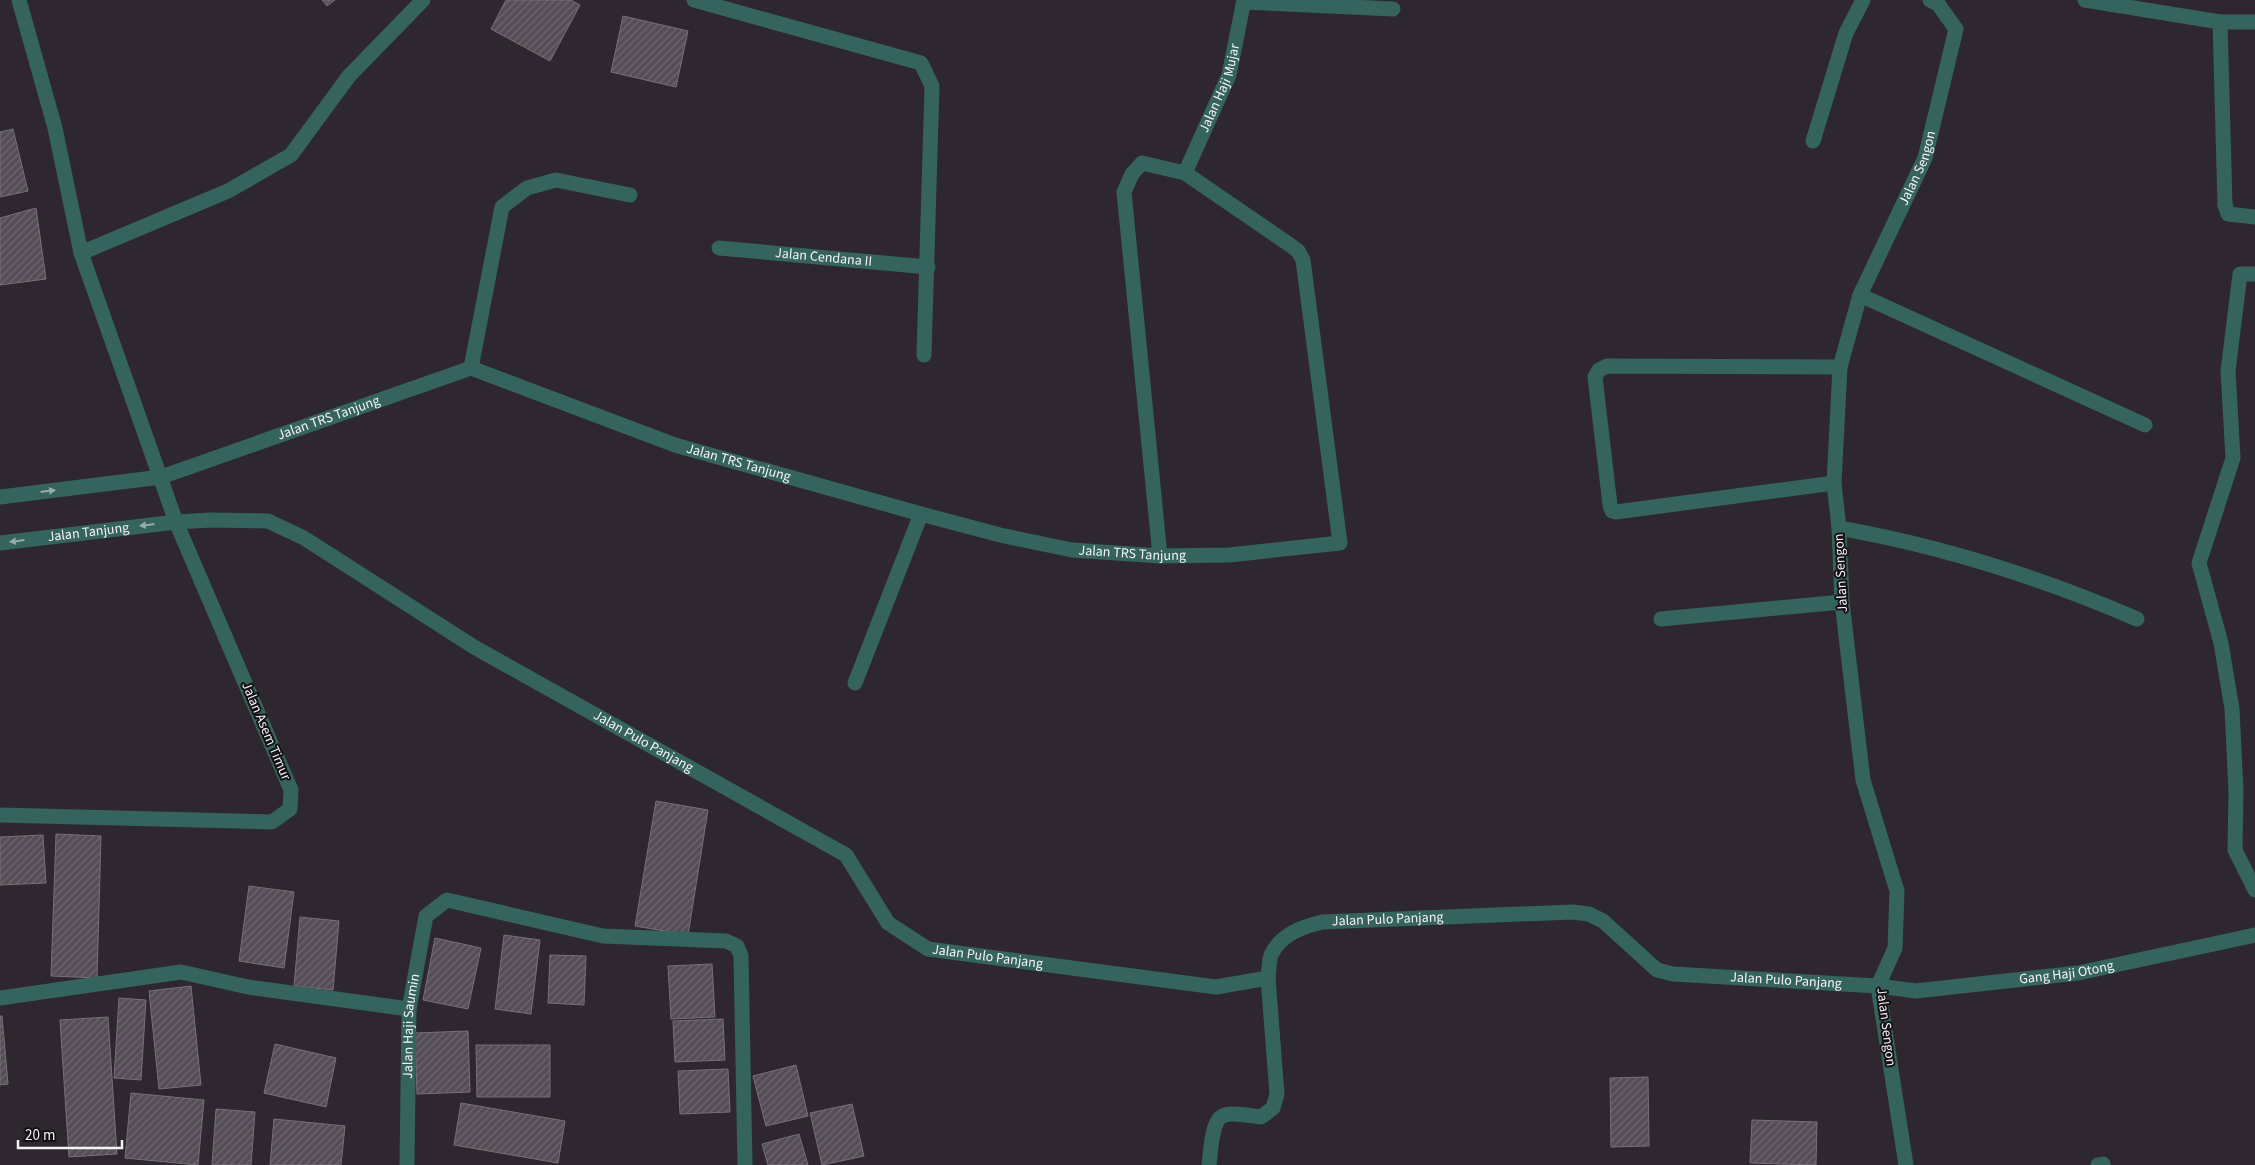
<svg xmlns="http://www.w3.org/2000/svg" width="2255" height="1165" viewBox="0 0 2255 1165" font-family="'Source Sans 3',sans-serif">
<defs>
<pattern id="building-hatch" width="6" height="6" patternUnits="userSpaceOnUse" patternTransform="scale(1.25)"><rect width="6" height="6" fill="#554d56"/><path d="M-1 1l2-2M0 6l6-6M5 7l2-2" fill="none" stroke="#6e676f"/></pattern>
</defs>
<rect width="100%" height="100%" fill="#2e272f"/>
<g fill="url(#building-hatch)" stroke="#787079">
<path d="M322,0H335L327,6Z"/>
<path d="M506,0H571L580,5L550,61L491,29Z"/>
<path d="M623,16L688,31L676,87L611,72Z"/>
<path d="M13,129L28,191L0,197V132Z"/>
<path d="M36,208L46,279L0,285V218Z"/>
<path d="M656,801L708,810L688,935L635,926Z"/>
<path d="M56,834L101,836L97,978L51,976Z"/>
<path d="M43,835L46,883L0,885V837Z"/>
<path d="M249,886L294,892L284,968L239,961Z"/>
<path d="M300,917L339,921L333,990L294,986Z"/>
<path d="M504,935L540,940L531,1014L495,1009Z"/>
<path d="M435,938L481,948L468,1009L423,1000Z"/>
<path d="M550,955L586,956L584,1005L548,1003Z"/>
<path d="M712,964L715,1017L671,1019L668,966Z"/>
<path d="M191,986L201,1085L159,1089L149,991Z"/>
<path d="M119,998L146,1000L141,1080L114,1078Z"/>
<path d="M0,1016H2L8,1084L0,1085Z"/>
<path d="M108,1017L117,1154L69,1157L60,1020Z"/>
<path d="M723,1019L725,1060L675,1062L673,1021Z"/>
<path d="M468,1031L470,1092L417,1094L415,1033Z"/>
<path d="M275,1044L336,1058L326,1107L264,1093Z"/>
<path d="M476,1045H550V1097H477Z"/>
<path d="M796,1065L808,1116L766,1126L753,1076Z"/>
<path d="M728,1069L730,1112L680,1114L678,1071Z"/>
<path d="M1648,1077L1649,1146L1611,1147L1610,1078Z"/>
<path d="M131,1093L204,1100L198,1165L125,1158Z"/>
<path d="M461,1103L565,1121L558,1163L454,1145Z"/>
<path d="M852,1104L864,1156L822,1165L810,1113Z"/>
<path d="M216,1109L255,1112L251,1165H212Z"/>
<path d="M274,1119L345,1126L341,1165H270Z"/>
<path d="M1752,1120L1817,1122L1816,1165L1750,1163Z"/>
<path d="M799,1134L808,1165H768L762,1144Z"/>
</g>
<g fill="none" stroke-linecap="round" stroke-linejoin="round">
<path stroke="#34645d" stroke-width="15" d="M2225,205L2228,214L2255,217"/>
<g stroke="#34645d" stroke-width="15">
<path d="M694,0L921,63L932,86L924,355"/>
<path d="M2085,0L2220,22L2225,205"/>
<path d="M1244,2L1393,9"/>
<path d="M2220,22H2255"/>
<path d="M1813,141L1846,33L1863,0"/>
<path id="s1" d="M1185,173L1229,75L1244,0"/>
<path id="s2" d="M719,248L928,267"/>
<path d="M81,253L228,191L291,155L349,76L423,0"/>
<path d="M2255,274H2240L2228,371L2233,458L2199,563L2221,643L2232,709L2236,791L2235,850L2255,890"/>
<path d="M1860,295L2145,425"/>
<path d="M471,368L502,207L527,188L556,180L630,195"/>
<path d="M1834,483L1616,512L1612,511L1610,505L1595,377L1599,370L1607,366L1840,367"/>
<path id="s3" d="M0,497L161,477L471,368L675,445L921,514L1000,535L1072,550L1160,556L1229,555L1340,543L1303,260L1298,251L1290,245L1185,173L1142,163L1132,174L1124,192L1160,556"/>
<path d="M1839,528C1941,546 2042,578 2137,619"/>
<path id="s4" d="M0,543L176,522L211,520L268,521L304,538L474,647L846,855L888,923L928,949L1216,987L1268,978C1269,971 1269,961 1271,955C1281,934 1302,927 1322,922L1572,912L1589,914L1603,921L1657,970L1673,974L1878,986L1916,991L2078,973L2255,935"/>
<path d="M1661,619L1842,602"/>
<path d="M855,683L921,514"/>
<path d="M0,815L272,822L290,809L291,790L176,522L81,253L55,128L19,0"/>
<path d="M0,998L181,972L248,987L409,1009"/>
<path id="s5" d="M407,1165L409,1009L426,916L447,900L603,936L726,941L737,946L741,956L745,1165"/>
<path d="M1209,1165C1211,1152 1211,1118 1225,1115C1235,1112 1250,1116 1261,1117L1273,1108L1277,1094L1268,978"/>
<path id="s6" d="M1906,1165L1878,986L1895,948L1897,891L1863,780L1842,602L1839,528L1834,483L1840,367L1860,295L1925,158L1956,29L1938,4L1930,0"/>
<path d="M2098,1165L2103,1164"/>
</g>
</g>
<defs><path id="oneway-solid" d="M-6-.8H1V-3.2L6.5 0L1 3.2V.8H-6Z" transform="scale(1.25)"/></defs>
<g fill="#95abaa">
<use href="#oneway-solid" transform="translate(48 491) rotate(-7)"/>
<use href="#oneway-solid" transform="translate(147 525) rotate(173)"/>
<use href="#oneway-solid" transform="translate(17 541) rotate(173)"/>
</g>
<g text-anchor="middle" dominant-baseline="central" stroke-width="4" stroke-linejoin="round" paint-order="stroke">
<g font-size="14" fill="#f6f2f7" stroke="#141115">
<text stroke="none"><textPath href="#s1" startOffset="92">Jalan Haji Mujar</textPath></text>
<text stroke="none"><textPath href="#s6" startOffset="1025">Jalan Sengon</textPath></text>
<text stroke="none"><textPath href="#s2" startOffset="105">Jalan Cendana II</textPath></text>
<text stroke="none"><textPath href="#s3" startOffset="340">Jalan TRS Tanjung</textPath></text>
<text stroke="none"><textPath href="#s3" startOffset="775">Jalan TRS Tanjung</textPath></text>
<text stroke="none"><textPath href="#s4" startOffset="89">Jalan Tanjung</textPath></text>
<text stroke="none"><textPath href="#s3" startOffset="1180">Jalan TRS Tanjung</textPath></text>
<text transform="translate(1841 573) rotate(-93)">Jalan Sengon</text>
<text transform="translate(266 731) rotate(67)">Jalan Asem Timur</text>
<text stroke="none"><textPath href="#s4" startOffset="705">Jalan Pulo Panjang</textPath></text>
<text stroke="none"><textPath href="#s4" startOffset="1560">Jalan Pulo Panjang</textPath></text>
<text stroke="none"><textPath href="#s4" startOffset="1125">Jalan Pulo Panjang</textPath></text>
<text stroke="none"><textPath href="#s4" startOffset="2262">Gang Haji Otong</textPath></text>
<text stroke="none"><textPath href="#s4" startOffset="1980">Jalan Pulo Panjang</textPath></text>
<text stroke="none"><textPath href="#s5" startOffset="139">Jalan Haji Saumin</textPath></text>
<text transform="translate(1886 1027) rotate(83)">Jalan Sengon</text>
</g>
</g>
<path d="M18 1140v8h104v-8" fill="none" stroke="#f6f2f7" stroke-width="2.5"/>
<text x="25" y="1140" font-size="15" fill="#f6f2f7" stroke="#141115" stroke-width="4" paint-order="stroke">20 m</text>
</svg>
